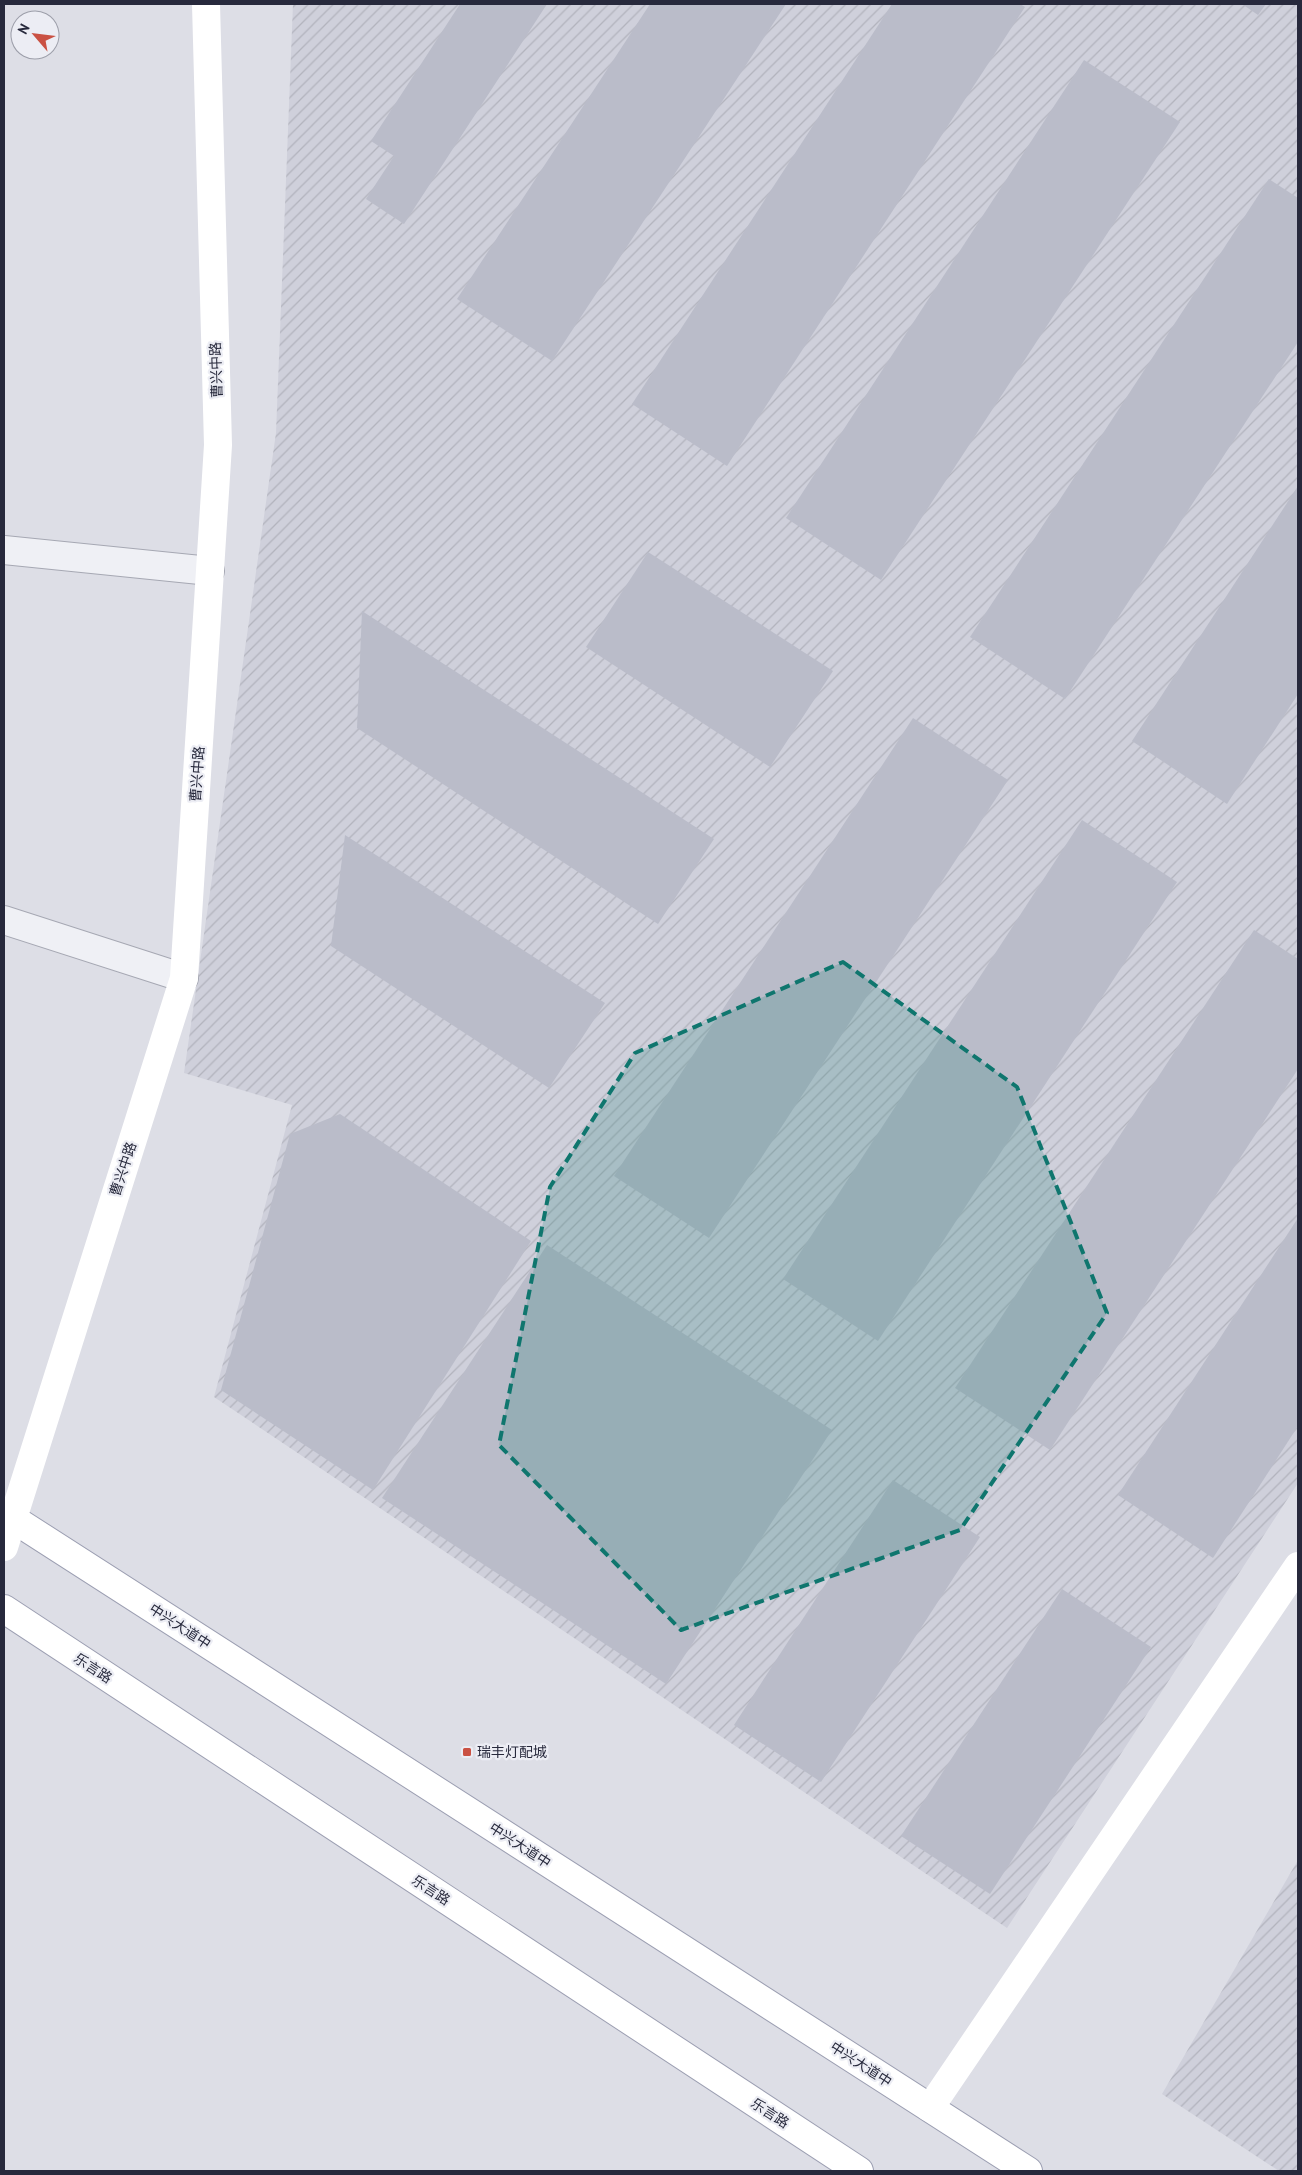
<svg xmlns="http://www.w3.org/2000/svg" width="1302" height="2175" viewBox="0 0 1302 2175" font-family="'PT Sans','Noto Sans SC',sans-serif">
<defs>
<pattern id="industrial-furrows" width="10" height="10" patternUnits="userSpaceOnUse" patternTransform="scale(1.25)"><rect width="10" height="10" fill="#cfd0db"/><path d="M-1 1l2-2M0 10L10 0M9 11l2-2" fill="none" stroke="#b2b3bd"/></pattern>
</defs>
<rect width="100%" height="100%" fill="#dddee6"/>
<g fill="url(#industrial-furrows)">
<path d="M293,4H1298V1483L1007,1928L214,1397L292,1105L184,1073L276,433Z"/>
<path d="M1298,1860V2171H1279L1162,2094Z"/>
</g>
<g fill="#babcc9">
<path d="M460,4H547L404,224L366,199L394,156L371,141Z"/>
<path d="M650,4H786L552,361L457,299Z"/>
<path d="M892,4H1020L1025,7L727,466L632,404Z"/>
<path d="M1242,4H1266L1258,15Z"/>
<path d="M1084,60L1180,122L881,580L786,518Z"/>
<path d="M1269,179L1298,198V342L1065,699L970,637Z"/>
<path d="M1298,486V694L1227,804L1132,741Z"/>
<path d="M648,552L833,671L770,767L586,647Z"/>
<path d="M362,611L714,839L658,924L357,728Z"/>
<path d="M913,718L1008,780L709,1238L614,1176Z"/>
<path d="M1082,820L1177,882L878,1341L783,1279Z"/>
<path d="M345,835L605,1003L549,1088L331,946Z"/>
<path d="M1254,930L1298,959V1069L1050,1450L955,1388Z"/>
<path d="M340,1114L531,1241L373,1490L221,1390L290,1134Z"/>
<path d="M1298,1218V1426L1213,1558L1118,1495Z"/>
<path d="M547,1245L832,1430L666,1684L382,1498Z"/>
<path d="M893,1480L980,1537L821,1782L734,1725Z"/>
<path d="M1062,1589L1151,1647L990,1894L901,1836Z"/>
</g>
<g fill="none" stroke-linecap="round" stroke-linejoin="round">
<defs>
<g id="street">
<path d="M4,550L210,571"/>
<path d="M4,920L184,978"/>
</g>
<g id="primary">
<path d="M4,1513L1028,2171"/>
<path d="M4,1609L859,2171"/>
</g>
</defs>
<use href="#street" stroke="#a6a8b3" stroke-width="30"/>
<use href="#primary" stroke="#9c9fb2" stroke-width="30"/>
<use href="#street" stroke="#eff0f5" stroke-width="28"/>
<g stroke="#fff" stroke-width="28">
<path d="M4,1547L184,978L218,445L206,4"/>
<path d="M930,2108L1298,1566"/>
</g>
<use href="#primary" stroke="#fff" stroke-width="28"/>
</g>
<path fill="#0f766e" fill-opacity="0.2" stroke="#0f766e" stroke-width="4" stroke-dasharray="10 6" stroke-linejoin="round" d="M843,962L1017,1087L1107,1313L960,1530L681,1630L499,1445L550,1187L635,1053Z"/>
<rect fill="#ca5143" stroke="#ecedf4" stroke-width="2" x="462" y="1747" width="10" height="10" rx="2.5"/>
<g text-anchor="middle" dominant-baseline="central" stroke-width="4.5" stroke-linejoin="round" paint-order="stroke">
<g font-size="14" fill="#27293c" stroke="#ecedf4">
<text transform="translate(216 370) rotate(-92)">曹兴中路</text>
<text transform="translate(197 774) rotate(-86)">曹兴中路</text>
<text transform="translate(123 1169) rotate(-72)">曹兴中路</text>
<text transform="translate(180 1626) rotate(33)">中兴大道中</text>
<text transform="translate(93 1668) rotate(33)">乐言路</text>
<text transform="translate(520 1845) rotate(33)">中兴大道中</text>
<text transform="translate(431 1890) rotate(33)">乐言路</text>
<text transform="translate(861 2064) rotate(33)">中兴大道中</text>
<text transform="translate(770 2113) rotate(33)">乐言路</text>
</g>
<g font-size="14" fill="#27293c" stroke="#ecedf4" text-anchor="start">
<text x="477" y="1752">瑞丰灯配城</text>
</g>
</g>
<rect width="1302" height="2175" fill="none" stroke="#27293c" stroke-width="10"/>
<g transform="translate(35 35) rotate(298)"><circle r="24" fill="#ecedf4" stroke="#9d9faa"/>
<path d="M0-4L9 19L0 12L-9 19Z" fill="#ca5143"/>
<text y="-8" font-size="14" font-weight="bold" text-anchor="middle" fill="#27293c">N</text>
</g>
</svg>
